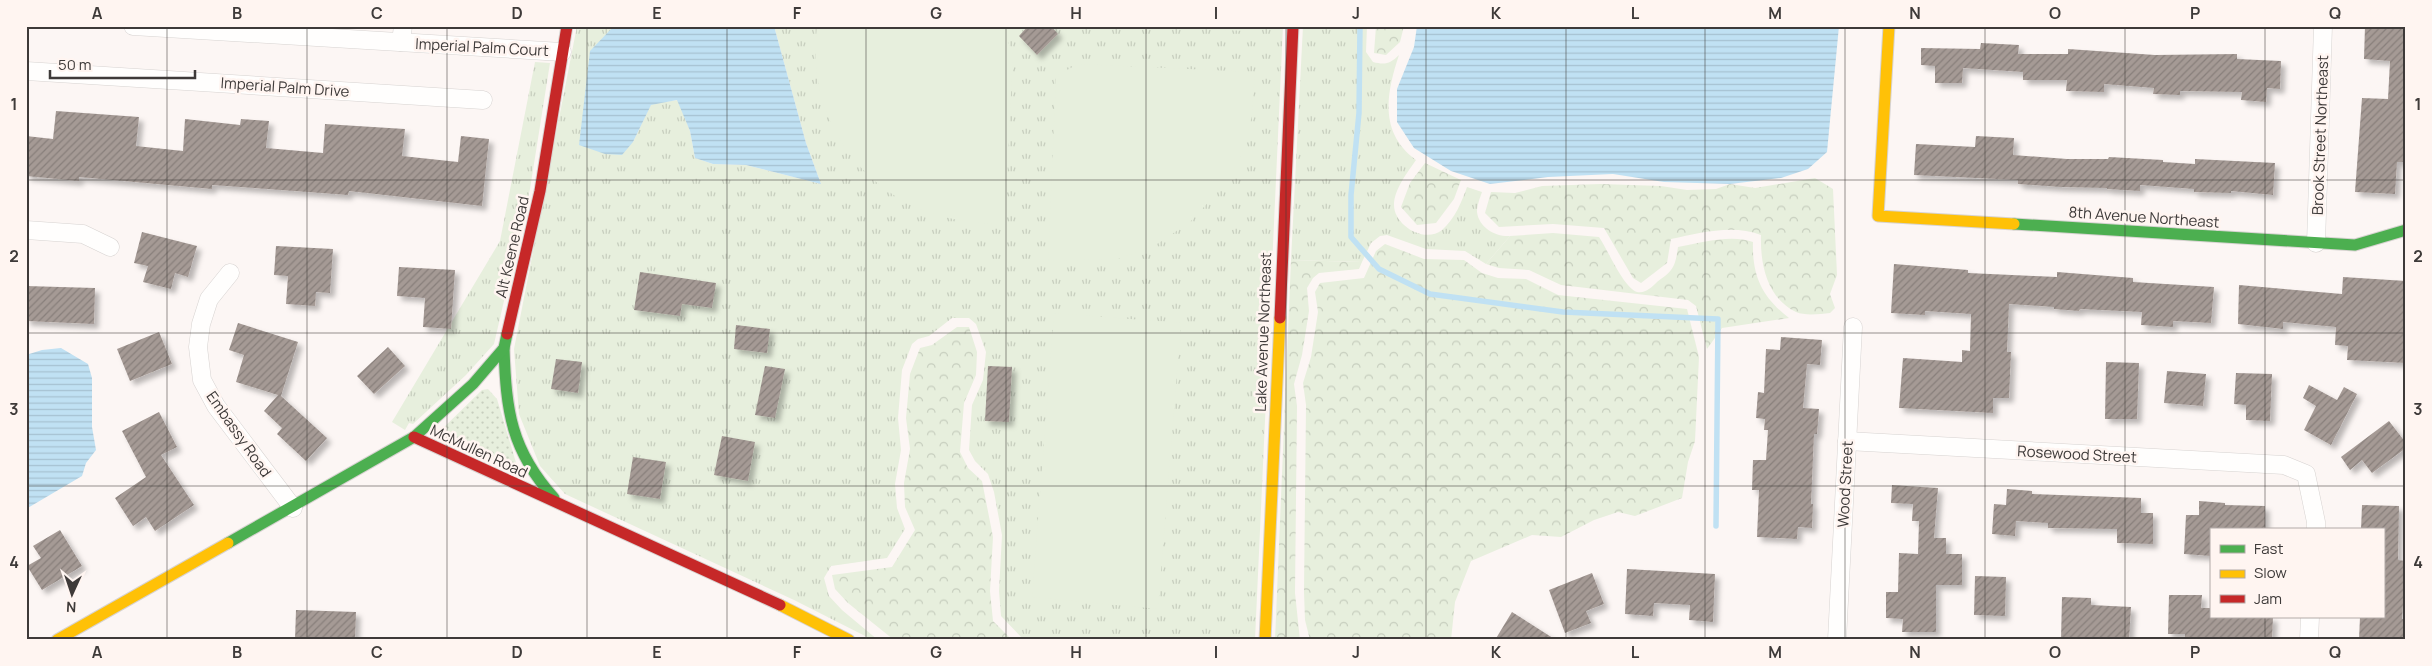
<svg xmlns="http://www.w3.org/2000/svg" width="2432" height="666" viewBox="0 0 2432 666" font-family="Manrope,sans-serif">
<defs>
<pattern id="grass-dots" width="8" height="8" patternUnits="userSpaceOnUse" patternTransform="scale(1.25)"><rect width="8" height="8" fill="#e7efdd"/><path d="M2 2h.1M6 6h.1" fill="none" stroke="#c7cebe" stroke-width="1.8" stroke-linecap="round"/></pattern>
<pattern id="forest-crowns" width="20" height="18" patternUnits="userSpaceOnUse" patternTransform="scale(1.25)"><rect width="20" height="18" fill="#e7efdd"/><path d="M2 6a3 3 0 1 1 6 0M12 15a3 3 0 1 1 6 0" fill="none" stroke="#c7cebe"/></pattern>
<pattern id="park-tufts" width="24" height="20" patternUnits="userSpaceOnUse" patternTransform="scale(1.25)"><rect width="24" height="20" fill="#e7efdd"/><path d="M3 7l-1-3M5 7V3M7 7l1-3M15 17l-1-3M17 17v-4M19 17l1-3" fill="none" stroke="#c7cebe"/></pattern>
<pattern id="water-rules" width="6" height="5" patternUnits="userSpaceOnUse" patternTransform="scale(1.25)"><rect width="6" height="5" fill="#c0e1f3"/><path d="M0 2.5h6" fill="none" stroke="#a6c2d1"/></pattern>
<pattern id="building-hatch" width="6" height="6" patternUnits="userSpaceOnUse" patternTransform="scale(1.25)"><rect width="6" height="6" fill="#a59a95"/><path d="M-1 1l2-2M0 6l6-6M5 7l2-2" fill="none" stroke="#887f7b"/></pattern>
<filter id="shadow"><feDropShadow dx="4.5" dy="4.5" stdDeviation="2.5" flood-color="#0004"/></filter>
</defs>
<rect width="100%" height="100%" fill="#fcf6f4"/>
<path fill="url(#grass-dots)" d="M488,389L497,399L520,476L437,437V434L482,390Z"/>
<g fill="url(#forest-crowns)">
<path d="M1376,26H1404L1400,42L1386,55L1374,53Z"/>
<path d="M1425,163L1461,180L1454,199L1436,223L1417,225L1401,207L1410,183Z"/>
<path d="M1815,178L1833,189L1837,275L1830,294L1835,308L1830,313C1820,314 1805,316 1796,312C1767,298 1760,264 1761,235C1732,224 1701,233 1671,239L1667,263L1641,283L1633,278L1604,228L1553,224L1499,227L1485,213L1491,192L1515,193L1542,186L1601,184L1661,186L1687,190L1716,189L1730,184L1755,188Z"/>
<path d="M1553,233L1599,237C1608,250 1623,287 1637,292C1645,294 1652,287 1657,282C1674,270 1675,267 1678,247C1701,243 1730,234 1753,242C1752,276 1762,297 1789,318L1722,328L1707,349L1696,306L1688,300L1561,285L1529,270L1499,268L1486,264L1510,236Z"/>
<path d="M1385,244L1424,259L1464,260L1482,273L1498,278L1526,279L1558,295L1687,309L1699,357L1695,441L1688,462L1682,498L1635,516L1618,512L1594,520L1561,537L1532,535L1471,561L1455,602L1451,640H1310L1305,620L1304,592L1306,405L1303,383L1311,357L1318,312L1315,292L1320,283L1364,278L1376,251Z"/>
<path d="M1291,260L1362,262L1359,269L1319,273L1313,278L1307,288L1309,311L1302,355L1294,384L1297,406L1295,593L1300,640H1275Z"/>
<path d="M957,327H969L977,352L976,375L964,403L960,452L968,468L982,481L993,537L990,591L993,621L1012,640H894L848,603L835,589L832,575L892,567L915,530L905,507L904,483L910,449L906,418L910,374L920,348L932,345Z"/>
</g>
<g fill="url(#park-tufts)">
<path d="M577,26H614L611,30L633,142L651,104L678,100L690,131L695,158L713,164L746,165L821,184L806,143L774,26H1283L1255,640H1024L1001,616L999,591L1002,535L994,492L988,474L975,461L969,450L972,405L983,380L986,352L976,324L969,318H952L929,336L918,339L912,344L902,370L898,418L901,450L895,484L897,508L905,529L887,558L831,566L824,578L829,596L842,610L878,640H873L794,600L565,494L540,466L519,414L514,349Z"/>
<path d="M1303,26H1367L1366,52L1373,62C1385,65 1390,64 1399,55C1386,94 1379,133 1416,160C1408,172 1394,189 1394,205C1394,225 1424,244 1442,230C1455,219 1462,201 1467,187L1482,192C1480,198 1477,205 1477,212C1479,228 1496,237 1510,236L1486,264L1465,251L1426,249L1387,235L1380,236L1371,243L1362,262L1291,260Z"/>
<path d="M535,62L550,63L530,189L494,344L466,375L413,424L409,423L405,430L392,422L500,241Z"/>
</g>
<g fill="#e7efdd">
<path d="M817,26L999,27L1013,51L1005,225C983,223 962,222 941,216C880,200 832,148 819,87C815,67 815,46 817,26Z"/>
<path d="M1137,26H1247L1246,31Z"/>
<path d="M1078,64L1255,72L1252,116L1240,160L1215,195L1190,222L1154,246L1118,259L1048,261L1056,76Z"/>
<path d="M1054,313L1181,323L1158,609L1032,597Z"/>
</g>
<g fill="url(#water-rules)">
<path d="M614,26H774L806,143L821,184L746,165L713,164L695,158L690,131L677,100L651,105L633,142L622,155L605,154L579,145L590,51Z"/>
<path d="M1417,26H1839L1827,152L1808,169L1781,178L1730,184L1664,182L1613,174L1548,177L1490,184L1451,171L1414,148L1397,122V89L1414,47Z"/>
<path d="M61,348L88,364L92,378V427L96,450L86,463L82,476L26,509V355L42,350Z"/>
</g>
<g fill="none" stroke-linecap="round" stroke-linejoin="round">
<path stroke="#c0e1f3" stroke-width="5.5" d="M1360,26L1359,113L1351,195V237L1379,269L1430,294L1563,312L1718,319L1716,526"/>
</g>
<g fill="url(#building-hatch)" filter="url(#shadow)">
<path d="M1028,26H1051L1058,34L1037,55L1019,36Z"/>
<path d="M2365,26H2406V162H2397L2395,194L2355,192L2362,98L2388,99L2390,61L2364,59Z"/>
<path d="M1981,43L2019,45L2018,54H2068V49L2155,55L2237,54V59L2281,61L2280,89L2267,88L2266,102L2241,100L2242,92L2180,91V95L2153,94L2154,88L2104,84V92L2066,91L2067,80H2023V72L1963,68L1962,83H1935V66L1921,65V48L1980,49Z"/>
<path d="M56,111L139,117L136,146L183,151L185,119L240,125L241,119L269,121L266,148L323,153L325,124L405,129L402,156L458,162L461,136L489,139L482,206L349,191L348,195L212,185V189L79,177V181L26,176V136L53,139Z"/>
<path d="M1976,136L2014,138L2013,155L2067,159H2108L2109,157L2163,160V162L2195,164V159L2275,163L2273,195L2231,191V193L2194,192V189L2140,185V191L2107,189V188L2061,187L2018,184V180L1914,175L1916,144L1975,147Z"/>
<path d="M142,232L197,246L188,277L175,273L171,289L143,282L148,266L134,263Z"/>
<path d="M276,246L333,249L330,293L316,292L315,306L286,304L288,276L274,275Z"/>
<path d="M1894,264L1968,270V273L2057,277V272L2133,278V282L2214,287L2211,323L2173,321V327L2141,325L2142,312L2080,309L2079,311L2054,309V307L2009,304L2007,352H2011L2009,398H1993V413L1899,408L1903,358L1962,362V350L1970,351L1971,314L1925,311V315L1891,313Z"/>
<path d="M399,267L455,270L451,329L423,327L425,298L397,296Z"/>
<path d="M640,272L716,283L712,308L682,304L680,316L634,310Z"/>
<path d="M2343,277L2406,281V363L2347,360L2348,346L2335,345L2336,327L2283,322V329L2238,324L2239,285L2342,294Z"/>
<path d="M26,286L95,288L94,324L26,321Z"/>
<path d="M238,323L298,342L281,396L327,438L306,461L277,434L282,428L264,411L278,395L236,382L244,355L229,350Z"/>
<path d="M736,325L770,329L767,353L734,349Z"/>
<path d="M159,332L172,364L130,381L117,349Z"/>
<path d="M1781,337L1822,340L1820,365L1807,364L1803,408L1819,409L1817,434H1814L1811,504H1813L1812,528L1798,527L1797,539L1757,537L1759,490H1752L1753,460H1766L1768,430H1764L1765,419L1756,418L1758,392L1764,393L1766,349L1780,350Z"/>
<path d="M388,347L405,366L374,394L357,376Z"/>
<path d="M556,359L582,362L578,393L551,389Z"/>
<path d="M2106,362L2139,363L2137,419H2105Z"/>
<path d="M765,366L785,369L775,418L755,415Z"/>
<path d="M988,366L1012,367L1009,422L985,421Z"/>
<path d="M2167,371L2206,374L2203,406L2164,403Z"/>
<path d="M2236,373L2272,374L2270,421L2246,420V405L2234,404Z"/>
<path d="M2309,385L2337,400L2344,387L2357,394L2331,445L2304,430L2316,406L2303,398Z"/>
<path d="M159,412L177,447L161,455L194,505L155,531L146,517L133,526L115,498L146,477L122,431Z"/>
<path d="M2389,421L2406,443V448L2372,473L2362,460L2350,470L2341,457Z"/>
<path d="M722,436L755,442L748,481L714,475Z"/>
<path d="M633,457L666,462L660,499L627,494Z"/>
<path d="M1892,485L1938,488L1934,538H1946V554H1962V585H1936V632H1902L1903,619L1886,618V592H1898L1899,553L1918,554L1919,521H1912L1913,504L1891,503Z"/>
<path d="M2007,489L2032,491V494L2141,498V513H2153V544L2117,543V529L2048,528V523L2016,521L2015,536L1992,534L1994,504L2006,505Z"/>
<path d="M2199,501L2225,503V505L2265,506V530H2211V556L2184,554L2186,515H2199Z"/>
<path d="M2362,505L2399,506L2398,560L2406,561L2402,619H2406V640H2359L2360,617L2383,618V530H2361Z"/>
<path d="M60,530L82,566L42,590L27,566L41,558L33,546Z"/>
<path d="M1627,569L1715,574L1713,622L1689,620L1690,605L1654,603L1653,616L1625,614Z"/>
<path d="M1592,573L1604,604L1586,611L1591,623L1565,633L1549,590Z"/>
<path d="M1975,576L2006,577L2005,616L1974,615Z"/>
<path d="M2169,595H2202L2201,608H2211V617H2273L2272,639L2185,640V634H2168Z"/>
<path d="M2062,597L2091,598V605L2131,607L2129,640H2061Z"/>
<path d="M296,610L356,612L355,640H295Z"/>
<path d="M1512,612L1556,640H1495Z"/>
</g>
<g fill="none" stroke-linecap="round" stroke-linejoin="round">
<defs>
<g id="street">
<path d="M133,26L562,52"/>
<path d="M401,42L403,26"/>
<path d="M26,71L483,100"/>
<path d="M26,230L83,234L110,247"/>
<path d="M2316,243L2323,26"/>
<path d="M230,273L209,299L201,324L198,347L202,380L216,406L293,508"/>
<path d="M1847,441L2284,465L2306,474L2316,522V530"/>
<path d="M1837,640L1853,327"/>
<path d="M2309,640L2310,617"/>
</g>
<g id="fast">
<path d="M2014,224L2355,245L2406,230"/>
<path d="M504,348C506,411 511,450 554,498"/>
<path d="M228,543L414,437L473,384L504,348L507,334"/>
</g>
<g id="slow">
<path d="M1889,26L1878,216L2014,224"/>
<path d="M780,605L849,640"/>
<path d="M57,640L228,543"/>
<path d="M1265,640L1280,318"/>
</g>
<g id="jam">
<path d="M1280,318L1293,26"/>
<path d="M507,334L540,191L567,26"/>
<path d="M414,437L780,605"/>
</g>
</defs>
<use href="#street" stroke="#d7d3d1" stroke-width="19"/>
<use href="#fast" stroke="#d7d3d1" stroke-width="13"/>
<use href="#slow" stroke="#d7d3d1" stroke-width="13"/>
<use href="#jam" stroke="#d7d3d1" stroke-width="13"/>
<use href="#street" stroke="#fffefd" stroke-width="18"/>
<use href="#fast" stroke="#4caf50" stroke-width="11"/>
<use href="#slow" stroke="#ffc107" stroke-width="11"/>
<use href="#jam" stroke="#c62828" stroke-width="11"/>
</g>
<path fill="none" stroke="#3e3a39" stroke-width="1" stroke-opacity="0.55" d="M167,26V640M307,26V640M447,26V640M587,26V640M727,26V640M866,26V640M1006,26V640M1146,26V640M1286,26V640M1426,26V640M1566,26V640M1705,26V640M1845,26V640M1985,26V640M2125,26V640M2265,26V530M26,180H2406M26,333H2406M26,486H2406M2265,617V640"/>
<g text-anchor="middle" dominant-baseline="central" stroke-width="5" stroke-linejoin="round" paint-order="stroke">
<g font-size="15" fill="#3e3a39" stroke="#fff5f1">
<text transform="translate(482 47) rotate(3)">Imperial Palm Court</text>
<text transform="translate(285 87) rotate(4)">Imperial Palm Drive</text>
<text transform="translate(2320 135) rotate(-88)">Brook Street Northeast</text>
<text transform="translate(2144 217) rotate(4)">8th Avenue Northeast</text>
<text transform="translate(512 247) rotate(-77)">Alt Keene Road</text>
<text transform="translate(1263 332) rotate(-88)">Lake Avenue Northeast</text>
<text transform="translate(239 434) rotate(55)">Embassy Road</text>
<text transform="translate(479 451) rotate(25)">McMullen Road</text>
<text transform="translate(2077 454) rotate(3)">Rosewood Street</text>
<text transform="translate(1845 484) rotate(-87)">Wood Street</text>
</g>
</g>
<rect width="2432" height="666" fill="none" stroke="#fff5f1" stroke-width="55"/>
<rect x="2210" y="528" width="175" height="90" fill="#fff5f1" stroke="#b2aaa7"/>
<rect x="2220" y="545" width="25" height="8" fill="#4caf50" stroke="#b2aaa7"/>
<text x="2254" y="554" font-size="15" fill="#3e3a39">Fast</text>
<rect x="2220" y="570" width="25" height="8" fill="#ffc107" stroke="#b2aaa7"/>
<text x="2254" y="578" font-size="15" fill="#3e3a39">Slow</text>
<rect x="2220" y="595" width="25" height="8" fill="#c62828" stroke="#b2aaa7"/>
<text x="2254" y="604" font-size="15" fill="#3e3a39">Jam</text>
<g transform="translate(72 594) rotate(183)" stroke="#fff5f1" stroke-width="4" paint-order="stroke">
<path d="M0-4L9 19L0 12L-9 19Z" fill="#3e3a39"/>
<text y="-8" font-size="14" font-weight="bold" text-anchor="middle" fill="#3e3a39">N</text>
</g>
<path d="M50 70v8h145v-8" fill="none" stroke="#3e3a39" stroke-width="2.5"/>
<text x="58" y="70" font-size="15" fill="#3e3a39" stroke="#fff5f1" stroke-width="4" paint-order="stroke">50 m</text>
<rect x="28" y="28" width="2376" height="610" fill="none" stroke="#3e3a39" stroke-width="2"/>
<g font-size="16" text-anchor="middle" font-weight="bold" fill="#3e3a39">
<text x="97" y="19">A</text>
<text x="237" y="19">B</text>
<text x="377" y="19">C</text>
<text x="517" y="19">D</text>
<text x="657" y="19">E</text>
<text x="797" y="19">F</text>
<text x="936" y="19">G</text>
<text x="1076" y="19">H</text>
<text x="1216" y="19">I</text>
<text x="1356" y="19">J</text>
<text x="1496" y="19">K</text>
<text x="1635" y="19">L</text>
<text x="1775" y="19">M</text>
<text x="1915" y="19">N</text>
<text x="2055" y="19">O</text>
<text x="2195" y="19">P</text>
<text x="2335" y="19">Q</text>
<text x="14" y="110">1</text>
<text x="2418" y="110">1</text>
<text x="14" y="262">2</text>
<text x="2418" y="262">2</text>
<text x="14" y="415">3</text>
<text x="2418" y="415">3</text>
<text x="14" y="568">4</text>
<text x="2418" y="568">4</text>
<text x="97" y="658">A</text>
<text x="237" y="658">B</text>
<text x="377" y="658">C</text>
<text x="517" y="658">D</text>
<text x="657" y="658">E</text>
<text x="797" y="658">F</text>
<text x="936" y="658">G</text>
<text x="1076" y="658">H</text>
<text x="1216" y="658">I</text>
<text x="1356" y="658">J</text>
<text x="1496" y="658">K</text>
<text x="1635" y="658">L</text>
<text x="1775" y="658">M</text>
<text x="1915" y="658">N</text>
<text x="2055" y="658">O</text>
<text x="2195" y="658">P</text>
<text x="2335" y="658">Q</text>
</g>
</svg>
